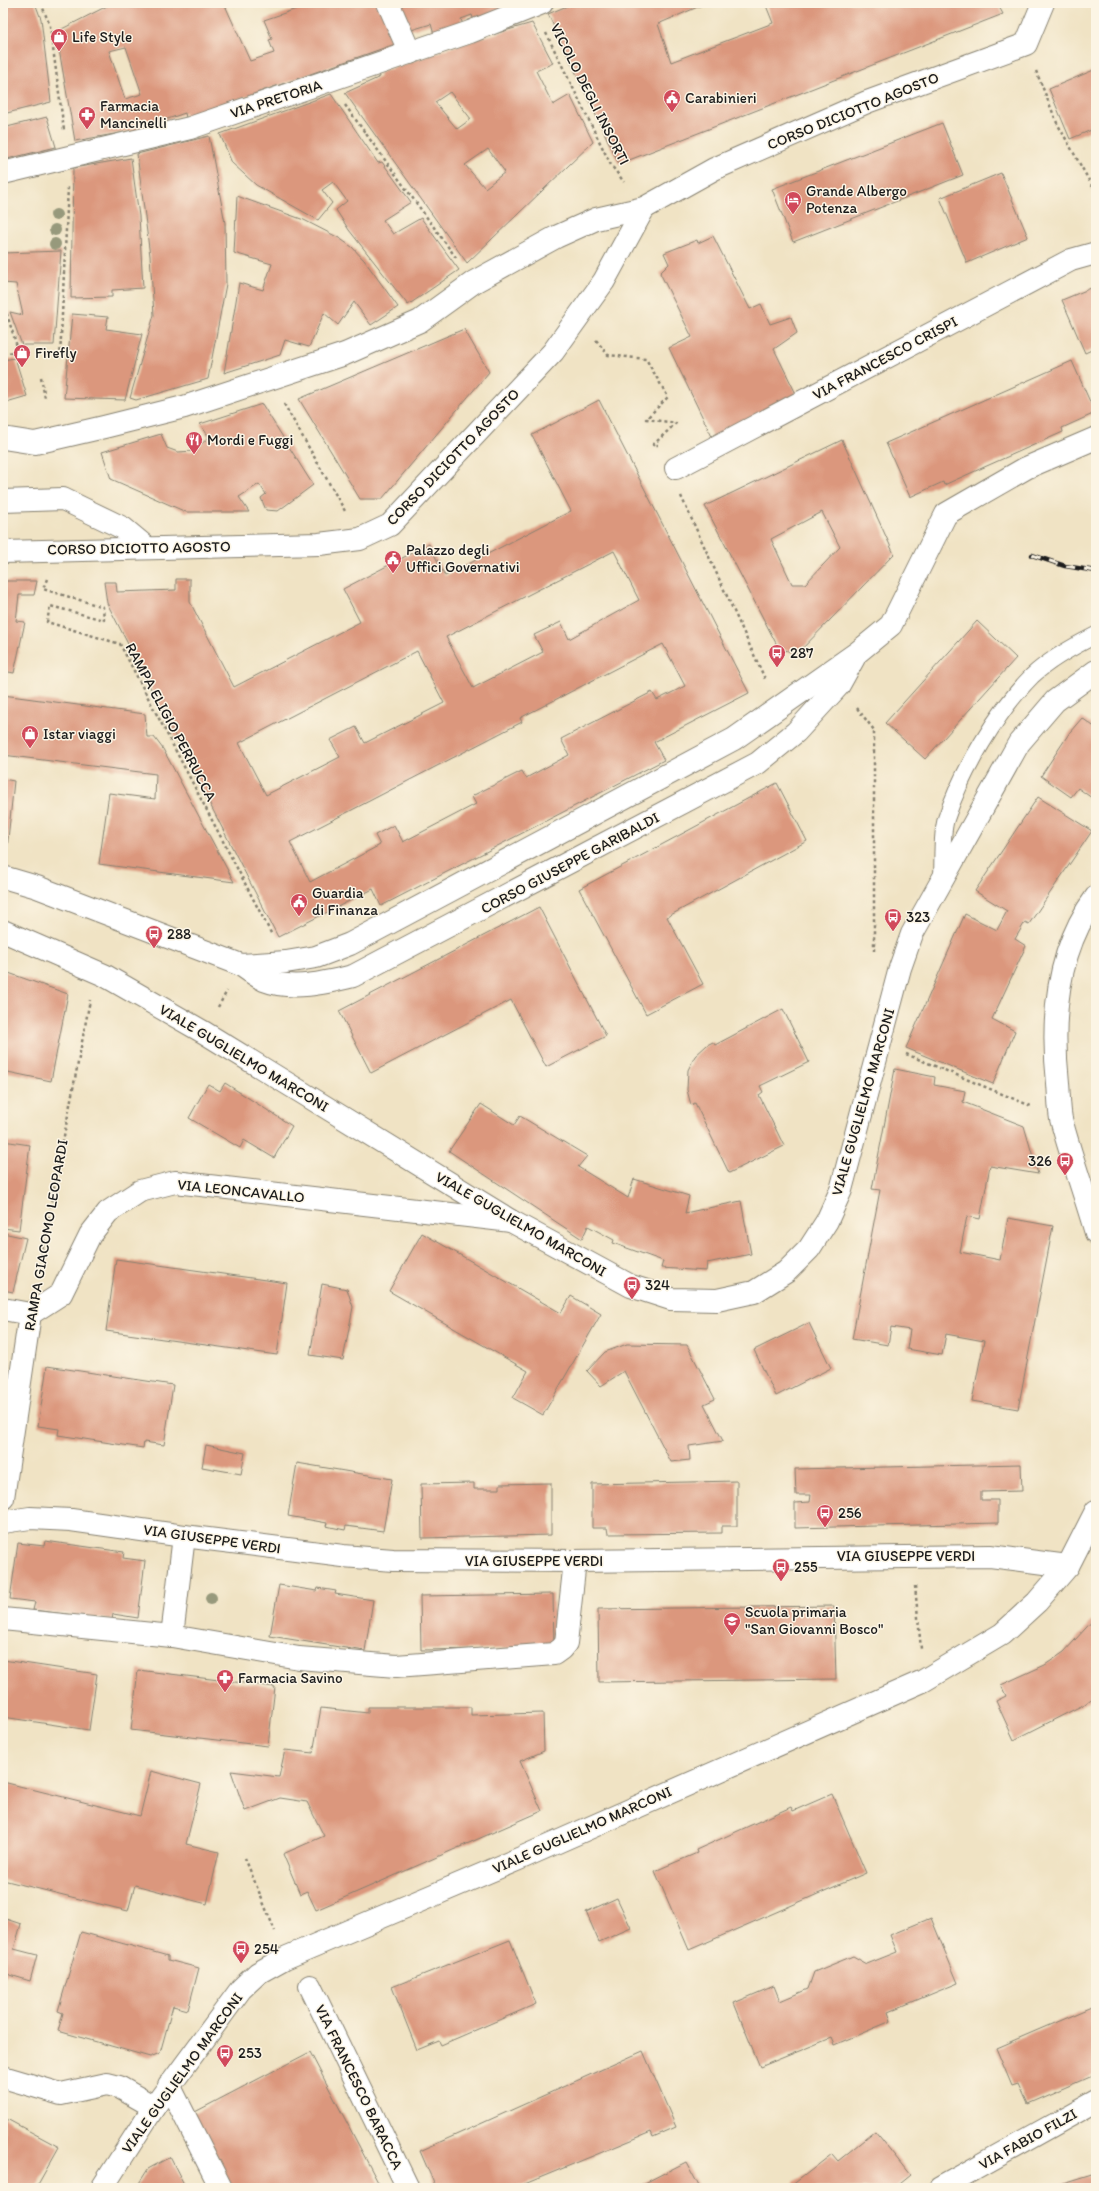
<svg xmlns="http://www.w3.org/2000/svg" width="1099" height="2191" viewBox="0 0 1099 2191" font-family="Itim,sans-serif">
<rect width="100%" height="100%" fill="#fcf5e5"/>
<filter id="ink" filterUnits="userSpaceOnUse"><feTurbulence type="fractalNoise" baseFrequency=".025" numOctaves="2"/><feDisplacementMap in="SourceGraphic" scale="8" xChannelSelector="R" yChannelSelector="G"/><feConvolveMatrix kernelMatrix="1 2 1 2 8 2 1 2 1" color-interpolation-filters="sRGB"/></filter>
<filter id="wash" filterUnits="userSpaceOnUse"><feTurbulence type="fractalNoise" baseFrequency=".012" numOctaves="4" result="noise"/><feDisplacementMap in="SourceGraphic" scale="16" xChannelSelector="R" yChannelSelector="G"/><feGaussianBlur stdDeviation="0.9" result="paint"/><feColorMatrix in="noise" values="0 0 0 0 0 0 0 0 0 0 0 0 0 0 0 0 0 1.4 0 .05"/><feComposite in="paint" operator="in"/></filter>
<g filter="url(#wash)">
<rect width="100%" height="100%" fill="#f0e3c4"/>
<g id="blocks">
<g fill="#db977d" fill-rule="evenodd">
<path d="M3,3H35L41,19L51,102L3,114Z"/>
<path d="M113,3H224L250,61L274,53L269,40L272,39L264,20L314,3H380L398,43L186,118L185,113L153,124L154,127L75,141L56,32ZM126,47L142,94L125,99L109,51Z"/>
<path d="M396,3H516L474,21L472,15L461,19L463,25L435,38L431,24L408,31Z"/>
<path d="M574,3H707L658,24L671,62L773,23L765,3H997L1003,14L619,164L548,14Z"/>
<path d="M532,23L553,63L536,71L553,105L570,95L593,142L467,263L345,93L380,77L379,73L467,42ZM450,92L471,119L457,129L435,102ZM488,149L505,172L485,188L465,165Z"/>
<path d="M1096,69V128L1070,139L1049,89Z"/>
<path d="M331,94L378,163L382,162L411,202L383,220L393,234L421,218L459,270L408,305L349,230L336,210L347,201L333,182L322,190L332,203L318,220L256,185L232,163L220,134Z"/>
<path d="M47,117L56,147L3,160V128Z"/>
<path d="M942,123L963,175L793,242L772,189Z"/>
<path d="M209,136L225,223L226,284L208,379L136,400L130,398L154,315L150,256L137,154Z"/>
<path d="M131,158L139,216L143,288L112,290V297L71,298L73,168Z"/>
<path d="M1001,173L1028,237L967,263L940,198Z"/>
<path d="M237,196L304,220L339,238L352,247L364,260L398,307L371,325L354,302L338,325L324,313L309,347L285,340L280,355L224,373L239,283L263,290L272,264L234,253Z"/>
<path d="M713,236L750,309L761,304L770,324L791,317L797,333L774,349L800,402L716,445L669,348L692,337L660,273L669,264L664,253L697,240L698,243Z"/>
<path d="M61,251L54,345H22L10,312L23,315L16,284L3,283V253Z"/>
<path d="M1096,286V348L1085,353L1062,300Z"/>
<path d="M72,314L108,317L106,329L142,334L125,400L64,398Z"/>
<path d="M464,329L489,372L382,499H360L299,399Z"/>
<path d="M15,358L27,396L3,403V360Z"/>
<path d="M1072,361L1095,413L1062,428L1063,432L944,485L943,482L910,497L886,443Z"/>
<path d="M599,400L749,693L654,742L664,760L381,906L373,889L278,937L107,603L104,582H116L117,592L176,590V579H190V602L234,687L360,622L343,589L429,544L445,576L571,511L532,435ZM614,551L639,600L569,639L561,622L534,635L543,652L473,688L446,637ZM663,644L685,686L657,700L652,692L561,739L569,755L526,778L522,771L474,795L472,797L476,804L403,842L394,825L375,835L380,845L310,882L290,842L522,722L520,718ZM417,651L444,703L365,743L356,727L330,740L340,757L266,795L239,743Z"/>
<path d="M262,404L313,485L278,511L266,510L261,498L266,494L259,484L239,497L249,512H186L111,479L102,452L161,434L167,448L178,452L194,451L209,437L200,424Z"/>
<path d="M842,440L894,554L798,653L779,649L705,506ZM822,512L840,547L805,584H792L771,539Z"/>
<path d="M3,581H37L34,595H19L16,621L25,622L14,673L3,671Z"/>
<path d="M977,621L1016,658L925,759L885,723Z"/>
<path d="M3,695L145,714L147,737H154L163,749L234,882L99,864L109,793L155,799L156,774L3,755Z"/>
<path d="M1082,718L1096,728V801L1078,788L1071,797L1041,776L1070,732Z"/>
<path d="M3,779L14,781L7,849H3Z"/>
<path d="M777,783L807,841L667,917L703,984L646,1014L579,889Z"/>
<path d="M1038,797L1092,831L1029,924L1025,922L1015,939L1026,946L992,1019L1015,1031L993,1084L906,1048L965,914L997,930L1007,911L975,891Z"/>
<path d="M539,907L606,1036L546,1067L511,1000L371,1073L339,1011Z"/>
<path d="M3,971L68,994L51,1081L3,1071Z"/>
<path d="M783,1009L809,1062L760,1086L763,1092L759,1095L784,1146L729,1173L695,1103L691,1105L687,1090L688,1070L695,1056L707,1045L713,1042L715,1045Z"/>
<path d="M895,1069L935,1077L934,1085L965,1091L963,1102L1024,1126L1038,1174L990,1166L980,1219L967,1216L960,1252L1000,1260L1008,1218L1053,1226L1018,1409L972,1401L984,1341L946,1334L942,1355L907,1349L910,1330L891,1327L888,1345L852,1339L880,1190L872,1189Z"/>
<path d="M225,1083L292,1126L274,1158L244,1140L240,1148L189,1118L208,1084L220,1091Z"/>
<path d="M481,1104L514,1125L520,1116L587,1156L578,1167L628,1198L634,1179L689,1196L685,1213L741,1201L751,1254L707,1263L706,1271L661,1268L663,1261L613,1243L614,1240L588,1226L582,1239L449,1151Z"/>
<path d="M3,1141L30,1145L19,1230L3,1228Z"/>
<path d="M3,1233L26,1238L13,1292L3,1290Z"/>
<path d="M422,1233L561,1313L571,1296L601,1314L543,1415L513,1398L528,1371L389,1291Z"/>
<path d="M116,1259L287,1283L277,1355L106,1331Z"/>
<path d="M322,1284L347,1289L353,1307L343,1360L310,1355Z"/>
<path d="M809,1323L831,1368L776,1396L754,1350Z"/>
<path d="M627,1344L687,1345L715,1399L704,1404L723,1441L689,1446L690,1460L671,1462L624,1371L601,1386L587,1371L605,1352Z"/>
<path d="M47,1366L173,1385L164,1445L144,1442L143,1448L58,1435L59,1429L38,1426Z"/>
<path d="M206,1445L245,1453L241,1474L202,1467Z"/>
<path d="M297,1463L392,1479L383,1531L346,1526L345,1530L326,1526L327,1523L288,1516Z"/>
<path d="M1021,1464L1022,1491L981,1492V1500H998V1523L795,1528V1503L810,1502L811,1495H796L795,1469Z"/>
<path d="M737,1481V1526H722V1533L608,1534L607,1528H592V1484Z"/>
<path d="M474,1483V1489H500V1484L551,1483V1535L422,1538L421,1484Z"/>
<path d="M45,1541L124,1552L123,1558L145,1561L138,1618L113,1614L112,1620L33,1610L35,1602L10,1599L18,1543L44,1546Z"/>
<path d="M279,1585L317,1591L318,1588L336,1591L335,1594L373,1600L365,1651L270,1636Z"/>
<path d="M553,1594L554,1648L421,1650L420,1596Z"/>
<path d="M834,1606L836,1679L599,1682L598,1609Z"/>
<path d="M1096,1617V1695L1085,1704L1014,1740L996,1701L1006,1696L1001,1685L1045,1665L1064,1652Z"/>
<path d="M3,1660L97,1674L89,1730L3,1717Z"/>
<path d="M138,1670L275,1687L268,1746L131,1730Z"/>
<path d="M368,1707H471V1715L543,1713L544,1751L520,1761L542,1811L316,1910L307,1891L300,1894L283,1854L324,1836L307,1802L280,1798L245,1811L231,1771L279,1777L285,1750L313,1753L321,1708L368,1713Z"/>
<path d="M151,1771L201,1784L186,1844L219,1852L207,1904L135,1885L128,1911L3,1880V1782L140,1816Z"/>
<path d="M832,1794L866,1873L689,1950L655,1871L697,1853L696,1850L791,1807L793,1811Z"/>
<path d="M617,1898L631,1928L599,1942L586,1912Z"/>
<path d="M3,1918L21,1924L14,1949L37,1955L30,1981L7,1974L6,1976L3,1975Z"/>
<path d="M931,1918L958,1983L888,2012L891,2021L834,2045L831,2038L760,2067L734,2003L774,1986L780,2001L808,1989L814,1972L853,1956L867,1964L897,1952L890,1935Z"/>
<path d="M81,1932L168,1956V1960L199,1968L188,2010L173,2006L160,2053L150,2057L58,2031L63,2013L58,2011Z"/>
<path d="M510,1940L536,2004L441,2045L439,2041L417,2050L392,1987Z"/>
<path d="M1096,2005V2074L1027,2104L1018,2084L1012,2086L996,2048Z"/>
<path d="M643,2051L676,2127L653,2137L651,2132L515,2188H436L420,2151Z"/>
<path d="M310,2052L381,2188H232L193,2113Z"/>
<path d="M3,2117L59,2147L36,2188H3Z"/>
<path d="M875,2131L910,2175L894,2188H792L791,2186L832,2154L838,2161Z"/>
<path d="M170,2157L186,2188H136L148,2169Z"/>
<path d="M686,2162L700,2188H635Z"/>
<path d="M1096,2174V2188H1051Z"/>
</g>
</g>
</g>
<g filter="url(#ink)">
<use href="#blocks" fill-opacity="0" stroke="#868070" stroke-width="1"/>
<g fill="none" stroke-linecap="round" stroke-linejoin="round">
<defs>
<path id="service" d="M942,877C943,860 941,835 946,819C961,773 998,710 1032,676C1050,659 1074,646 1096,635"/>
<g id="pedestrian">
<path d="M388,3L410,53"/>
<path d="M3,173L190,128L470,32L542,3"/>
</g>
<g id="minor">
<path d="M3,438L35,443L104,427L184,407L345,354L420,321L474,282L556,237L596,219L644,208L714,169L867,102L1026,44L1043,3"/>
<path d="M676,468L1071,260L1096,253"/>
<path d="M3,501L63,499L123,528L147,548"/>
<path d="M3,552L319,544L360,539L390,525L553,352L604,281L644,208"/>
<path d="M3,1309L30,1314"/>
<path d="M30,1314L61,1294L90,1235L108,1212L140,1191L175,1182L511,1221"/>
<path d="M3,1498L30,1314"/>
<path d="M3,1522L30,1518L71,1520L184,1536L343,1556L393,1560L575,1561L990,1556L1068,1566"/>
<path d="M3,1619L172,1636L184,1536"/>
<path d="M172,1636L299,1658L396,1666L554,1654L561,1649L566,1643L575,1561"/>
<path d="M310,1986L408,2188"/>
<path d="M3,2077L61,2094L107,2084L119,2087L154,2107"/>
<path d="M169,2085L221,2188"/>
<path d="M940,2188L1096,2101"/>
</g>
<g id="tertiary">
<path d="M3,877L37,887L241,965C248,970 256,976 264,980C292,991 325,983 353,976L758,763L796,732L839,685L854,658"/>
<path d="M1096,897C1056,951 1051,1019 1058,1083C1059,1095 1059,1108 1061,1119C1071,1157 1085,1195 1096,1233"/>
<path d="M3,931L104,975L205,1033L511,1221L631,1286L671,1299L717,1300L754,1292L786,1272L809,1249L827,1221L841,1190L900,968L912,934L1019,743L1055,701L1096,671"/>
<path d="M241,965L286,962L316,957L350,944L734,739L858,652L891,625L946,514L1026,468L1096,438"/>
<path d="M102,2188L154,2107L241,1989L258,1973L285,1958L521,1858L923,1681L1002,1634L1037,1602L1068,1566L1096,1511"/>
</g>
</defs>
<use href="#service" stroke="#868070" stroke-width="18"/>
<use href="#pedestrian" stroke="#868070" stroke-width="24"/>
<use href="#minor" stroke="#868070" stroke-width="24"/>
<use href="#tertiary" stroke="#868070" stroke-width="24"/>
<g stroke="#868070" stroke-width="2.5" stroke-dasharray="3 3" stroke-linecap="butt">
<path d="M41,3L50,26L64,130"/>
<path d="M546,33L611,165L624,182"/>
<path d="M1036,71L1057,123L1096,193"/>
<path d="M345,105L457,259"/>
<path d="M3,302L21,359"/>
<path d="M596,340L608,355L646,359L668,397L646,419L676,423L653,445H658"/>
<path d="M3,353L19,352"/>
<path d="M60,358L68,187"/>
<path d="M41,377L45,398"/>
<path d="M284,404L345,511"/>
<path d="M681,496L766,681"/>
<path d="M47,579L43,589L103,607L104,620L50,606L47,622L120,644L272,935"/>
<path d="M857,708L874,730V951"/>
<path d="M218,1007L227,991"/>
<path d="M906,1054L1031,1106"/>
<path d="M38,1272L90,1000"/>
<path d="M915,1586L921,1649"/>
<path d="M245,1858L275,1931"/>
</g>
<use href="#service" stroke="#fff" stroke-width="16"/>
<use href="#pedestrian" stroke="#fff" stroke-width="22"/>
<use href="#minor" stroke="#fff" stroke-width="22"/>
<use href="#tertiary" stroke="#fff" stroke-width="22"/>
<defs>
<path id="rail" d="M1032,555L1065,566L1096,571"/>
</defs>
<use href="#rail" stroke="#1c1c1c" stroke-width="4.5"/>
<use href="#rail" stroke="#fcf5e5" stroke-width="3" stroke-dasharray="9" stroke-linecap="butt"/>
</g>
<g fill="#97997b">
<circle cx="56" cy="215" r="6"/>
<circle cx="55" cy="230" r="6"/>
<circle cx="55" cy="244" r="6"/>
<circle cx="211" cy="1598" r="6"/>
</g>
</g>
<defs>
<symbol id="shop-pin" viewBox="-11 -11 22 30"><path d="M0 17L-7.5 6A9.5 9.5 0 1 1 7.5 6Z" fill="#d1495b" stroke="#fcf5e5"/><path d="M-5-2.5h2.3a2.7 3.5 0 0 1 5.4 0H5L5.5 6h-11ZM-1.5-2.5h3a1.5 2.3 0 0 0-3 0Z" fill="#fff"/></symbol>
<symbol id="civic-pin" viewBox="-11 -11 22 30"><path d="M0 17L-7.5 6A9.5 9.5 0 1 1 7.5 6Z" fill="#d1495b" stroke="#fcf5e5"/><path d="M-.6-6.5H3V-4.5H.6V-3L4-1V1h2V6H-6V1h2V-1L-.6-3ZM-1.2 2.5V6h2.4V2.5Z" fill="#fff"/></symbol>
<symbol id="pharmacy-pin" viewBox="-11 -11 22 30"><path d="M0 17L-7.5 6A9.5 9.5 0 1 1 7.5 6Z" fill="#d1495b" stroke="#fcf5e5"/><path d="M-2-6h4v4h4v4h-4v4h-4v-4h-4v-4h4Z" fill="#fff"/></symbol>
<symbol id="hotel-pin" viewBox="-11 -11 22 30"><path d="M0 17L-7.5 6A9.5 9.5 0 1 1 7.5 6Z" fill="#d1495b" stroke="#fcf5e5"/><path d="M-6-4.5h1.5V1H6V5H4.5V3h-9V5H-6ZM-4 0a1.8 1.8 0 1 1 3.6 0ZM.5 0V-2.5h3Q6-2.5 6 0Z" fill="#fff"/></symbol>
<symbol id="restaurant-pin" viewBox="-11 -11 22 30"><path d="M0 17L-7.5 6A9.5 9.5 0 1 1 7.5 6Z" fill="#d1495b" stroke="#fcf5e5"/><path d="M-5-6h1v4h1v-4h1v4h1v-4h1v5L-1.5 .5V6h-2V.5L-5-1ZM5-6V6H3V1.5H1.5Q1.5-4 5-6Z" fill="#fff"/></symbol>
<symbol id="bus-pin" viewBox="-11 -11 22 30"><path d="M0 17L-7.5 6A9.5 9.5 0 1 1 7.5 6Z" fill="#d1495b" stroke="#fcf5e5"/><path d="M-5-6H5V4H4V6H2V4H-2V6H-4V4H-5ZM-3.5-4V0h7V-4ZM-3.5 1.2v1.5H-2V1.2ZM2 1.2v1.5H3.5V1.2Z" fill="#fff"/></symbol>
<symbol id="school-pin" viewBox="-11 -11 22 30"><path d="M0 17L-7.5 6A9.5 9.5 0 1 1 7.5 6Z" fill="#d1495b" stroke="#fcf5e5"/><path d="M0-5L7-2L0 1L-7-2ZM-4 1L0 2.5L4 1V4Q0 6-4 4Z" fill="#fff"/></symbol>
</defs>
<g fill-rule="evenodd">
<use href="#shop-pin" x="49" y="27" width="20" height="27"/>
<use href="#civic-pin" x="662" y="88" width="20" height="27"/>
<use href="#pharmacy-pin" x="77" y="105" width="20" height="27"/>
<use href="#hotel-pin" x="783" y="190" width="20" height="27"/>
<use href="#shop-pin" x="12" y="343" width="20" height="27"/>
<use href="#restaurant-pin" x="184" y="430" width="20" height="27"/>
<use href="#civic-pin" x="383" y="549" width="20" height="27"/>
<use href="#bus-pin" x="767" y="643" width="20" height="27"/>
<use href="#shop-pin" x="20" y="724" width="20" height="27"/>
<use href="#civic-pin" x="289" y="892" width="20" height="27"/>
<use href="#bus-pin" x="883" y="907" width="20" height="27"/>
<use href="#bus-pin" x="144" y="924" width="20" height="27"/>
<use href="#bus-pin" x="1055" y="1151" width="20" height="27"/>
<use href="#bus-pin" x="622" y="1275" width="20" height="27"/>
<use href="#bus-pin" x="815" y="1503" width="20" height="27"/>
<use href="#bus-pin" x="771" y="1557" width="20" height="27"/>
<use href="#school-pin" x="722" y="1611" width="20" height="27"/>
<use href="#pharmacy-pin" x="215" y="1668" width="20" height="27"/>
<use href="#bus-pin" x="231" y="1939" width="20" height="27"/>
<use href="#bus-pin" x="215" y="2043" width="20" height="27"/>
</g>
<g text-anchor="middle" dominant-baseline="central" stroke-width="3" stroke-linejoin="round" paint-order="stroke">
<g font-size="15" fill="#1c1c1c" stroke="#fcf5e5" text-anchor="start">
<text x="72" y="37">Life Style</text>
<text x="685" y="98">Carabinieri</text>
<text x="100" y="106">Farmacia<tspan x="100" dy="17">Mancinelli</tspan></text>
<text x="806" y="191">Grande Albergo<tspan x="806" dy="17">Potenza</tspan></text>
<text x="35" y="353">Firefly</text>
<text x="207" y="440">Mordi e Fuggi</text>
<text x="406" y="550">Palazzo degli<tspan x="406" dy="17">Uffici Governativi</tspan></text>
<text x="790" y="653">287</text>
<text x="43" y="734">Istar viaggi</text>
<text x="312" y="893">Guardia<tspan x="312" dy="17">di Finanza</tspan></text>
<text x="906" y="917">323</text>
<text x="167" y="934">288</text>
<text x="1052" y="1161" text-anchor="end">326</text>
<text x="645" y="1285">324</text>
<text x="838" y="1513">256</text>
<text x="794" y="1567">255</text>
<text x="745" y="1612">Scuola primaria<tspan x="745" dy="17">"San Giovanni Bosco"</tspan></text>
<text x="238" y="1678">Farmacia Savino</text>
<text x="254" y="1949">254</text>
<text x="238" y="2053">253</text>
</g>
<g font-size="15" fill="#1c1c1c" stroke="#fcf5e5">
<text transform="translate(590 94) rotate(63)">VICOLO DEGLI INSORTI</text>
<text transform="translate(276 99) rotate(-18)">VIA PRETORIA</text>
<text transform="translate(853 111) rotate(-22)">CORSO DICIOTTO AGOSTO</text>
<text transform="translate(885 358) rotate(-28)">VIA FRANCESCO CRISPI</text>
<text transform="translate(453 457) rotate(-46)">CORSO DICIOTTO AGOSTO</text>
<text transform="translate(139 548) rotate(-1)">CORSO DICIOTTO AGOSTO</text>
<text transform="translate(171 722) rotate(62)">RAMPA ELIGIO PERRUCCA</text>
<text transform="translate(570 863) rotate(-28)">CORSO GIUSEPPE GARIBALDI</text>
<text transform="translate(244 1058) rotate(31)">VIALE GUGLIELMO MARCONI</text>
<text transform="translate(863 1102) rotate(-74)">VIALE GUGLIELMO MARCONI</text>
<text transform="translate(241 1191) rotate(6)">VIA LEONCAVALLO</text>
<text transform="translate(521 1224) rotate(30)">VIALE GUGLIELMO MARCONI</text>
<text transform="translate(46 1235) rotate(-80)">RAMPA GIACOMO LEOPARDI</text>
<text transform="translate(212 1539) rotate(8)">VIA GIUSEPPE VERDI</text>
<text x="906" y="1556">VIA GIUSEPPE VERDI</text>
<text x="534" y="1561">VIA GIUSEPPE VERDI</text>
<text transform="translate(582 1830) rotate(-24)">VIALE GUGLIELMO MARCONI</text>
<text transform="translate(182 2073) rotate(-54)">VIALE GUGLIELMO MARCONI</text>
<text transform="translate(359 2087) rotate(64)">VIA FRANCESCO BARACCA</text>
<text transform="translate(1028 2139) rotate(-29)">VIA FABIO FILZI</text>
</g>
</g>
<rect width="1099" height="2191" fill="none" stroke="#fcf5e5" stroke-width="16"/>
</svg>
